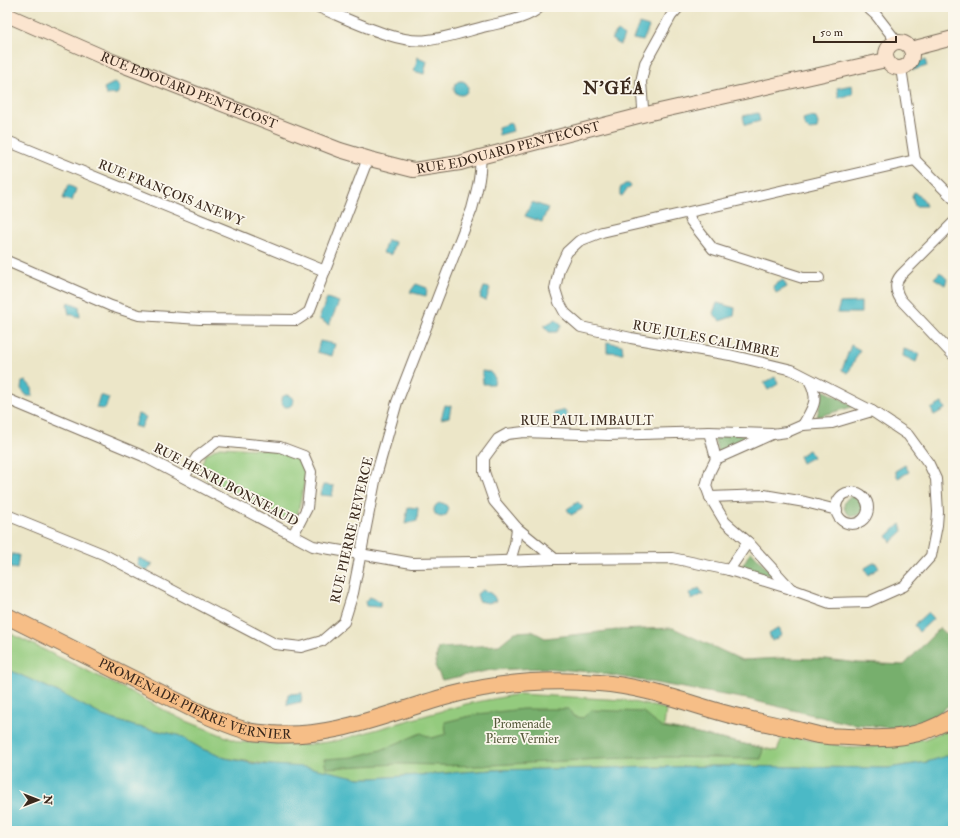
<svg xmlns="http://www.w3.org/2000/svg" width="960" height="838" viewBox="0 0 960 838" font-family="'IM FELL Double Pica',serif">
<rect width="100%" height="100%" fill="#fbf7ec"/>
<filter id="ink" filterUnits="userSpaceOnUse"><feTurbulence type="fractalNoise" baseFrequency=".025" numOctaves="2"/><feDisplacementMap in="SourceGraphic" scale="8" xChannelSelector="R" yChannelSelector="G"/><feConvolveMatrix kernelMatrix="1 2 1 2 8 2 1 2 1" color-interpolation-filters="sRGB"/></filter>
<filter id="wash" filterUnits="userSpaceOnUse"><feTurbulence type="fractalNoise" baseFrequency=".012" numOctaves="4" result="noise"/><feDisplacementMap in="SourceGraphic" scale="16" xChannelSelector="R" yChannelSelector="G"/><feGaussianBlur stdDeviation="0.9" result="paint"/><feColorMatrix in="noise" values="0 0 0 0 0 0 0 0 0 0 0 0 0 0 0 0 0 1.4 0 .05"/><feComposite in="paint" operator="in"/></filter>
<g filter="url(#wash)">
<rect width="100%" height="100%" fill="#ece6c8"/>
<g fill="#94cb7e" stroke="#687a4e">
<path d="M219,447L274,450L302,462L306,475L297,516L287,519L206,479L200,469L205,455Z"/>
<path d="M7,632L127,690L179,718L239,742L304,745L336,741L466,704L519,694L623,700L666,709L664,727L777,751L783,735L853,748L871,747L925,739L953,727V754L927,762L888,768L717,766L493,770L374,778H359L225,758L202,749L178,735L134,726L103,716L58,692L7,669Z"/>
</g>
<g fill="#77af6d" stroke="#596c46">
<path d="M823,390L855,406L817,417Z"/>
<path d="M713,433L765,435L719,456Z"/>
<circle cx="854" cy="506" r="10"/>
<path d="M751,551L775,577L741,568Z"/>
<path d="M673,628L742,660L783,658L825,659L859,663L904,665L940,628L953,640V702L940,712L916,725L891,728L846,723L747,699L592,672L544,668L491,670L442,680L435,666L438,648L499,645L515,632L532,631L545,638L617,630Z"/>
<path d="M523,709H569L573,716L583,718L591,710L643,712L662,728L683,731L763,748L761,759L665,757L600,759L475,766L398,764L326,768L324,759L353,757L381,750L421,733L432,738L446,734L445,722L478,714Z"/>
</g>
<g fill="#4cb9c6" stroke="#447272">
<path d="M639,24L649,27L643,41L633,39Z"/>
<path d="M618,31L624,36L620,45L611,39Z"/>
<path d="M418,57L427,61L424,74L414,71Z"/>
<path d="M925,60L927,66L913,70L912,63Z"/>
<circle cx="461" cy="88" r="7"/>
<path d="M116,82L120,89L117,94L106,95L104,88Z"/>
<path d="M852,85L853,94L839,98L837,88Z"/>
<path d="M758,113L760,121L745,125L743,116Z"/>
<path d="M809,117L816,118L818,123L817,129L809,130L804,125L803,119Z"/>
<path d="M511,123L513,131L499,135L498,127Z"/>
<path d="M625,184H629L631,186L630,188L627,189L622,196L620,195V188Z"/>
<path d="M68,185L76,189L72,201L63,199Z"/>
<path d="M914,192L923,199L926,206H915L912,196Z"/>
<path d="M532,202L548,208L542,222L525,216Z"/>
<path d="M387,240L395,242L391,255L383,253Z"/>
<path d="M940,272L947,279L945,285L934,278Z"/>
<path d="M783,280L787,287L776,293L773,286Z"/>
<path d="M416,284L427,288L426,296L410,292Z"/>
<path d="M484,287L490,288L486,301L480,298Z"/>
<path d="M327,298L339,302L329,325L319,319Z"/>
<path d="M68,302L79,306L80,317L69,314L67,306Z"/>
<path d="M861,302V313H837L840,303Z"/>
<path d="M717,303L735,308L734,316L720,321L713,313Z"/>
<path d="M556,319L562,325L557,332H549L544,326Z"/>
<path d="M320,341L335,344L332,356L317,352Z"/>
<path d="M607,342L622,345L623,353L607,352Z"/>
<path d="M851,345L860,350L848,373L842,370Z"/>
<path d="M904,349L919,354L916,362L903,356Z"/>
<path d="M482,371L490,372L495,378L494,384H483Z"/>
<path d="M775,377L778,384L768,390L764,383Z"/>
<path d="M26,381L32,388L33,396H27L21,389L22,382Z"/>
<path d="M100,395L109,398L105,409L96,408Z"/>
<circle cx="287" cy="401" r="6"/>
<path d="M942,403L945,409L934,415L931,409Z"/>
<path d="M445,405L451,406L449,417L441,419Z"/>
<path d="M565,410L568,419H555L554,413Z"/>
<path d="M138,414L146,417L141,428L134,426Z"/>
<path d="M809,450L813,457L802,463L799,456Z"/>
<path d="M905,465L909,472L898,478L895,471Z"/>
<path d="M323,485L334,486L332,496L320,495Z"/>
<path d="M578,502L582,506V509L571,515L567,509Z"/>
<circle cx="441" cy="510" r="7"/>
<path d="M408,507L418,508L417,521L405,524Z"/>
<path d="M900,524L903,531L891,542L887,536Z"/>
<path d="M12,554L19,555L17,569L10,568Z"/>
<path d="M139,558L153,564L147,571L137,565Z"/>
<path d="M875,562L879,568L868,575L865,568Z"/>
<path d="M699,588L703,594L692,600L689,594Z"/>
<path d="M482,590C489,592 494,594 496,601L488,603L479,601L477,594Z"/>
<path d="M370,597L380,601V607L366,606L365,601Z"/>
<path d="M928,612L933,619L919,632L914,625Z"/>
<path d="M779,628L782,635L772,641L769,634Z"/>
<path d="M7,669L58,692L103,716L134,726L178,735L202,749L225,758L256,764L305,767L328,771L359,778H374L493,770L717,766L888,768L927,762L953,754V831H7Z"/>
<path d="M302,693L301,702L287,705L288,694Z"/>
</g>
</g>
<g filter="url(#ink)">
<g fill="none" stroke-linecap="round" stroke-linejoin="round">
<defs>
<g id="street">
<path d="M318,7C346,18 398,45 428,40C447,38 467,31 487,26C504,22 527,19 540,7"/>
<path d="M867,7L876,15L897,42"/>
<path d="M901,68L915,160"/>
<path d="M646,114L643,108L641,82L645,63L671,16L679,7"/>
<path d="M7,141L325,271"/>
<path d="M688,213L691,221L713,249L803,278H819"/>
<path d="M953,223L901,275C894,283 895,291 901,300L953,355"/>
<path d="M7,261L111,306L139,315L200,319L297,320L309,312L365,166L370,159"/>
<path d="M7,399L143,456L313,546L412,563L474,562L555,559L672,558L729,570L791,589L830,603L868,602L904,586L931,556L937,525L938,512L936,479L929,464L908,435L872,411L792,370L730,355L631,338L581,327L565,313L559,302L555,289L559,269L567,252L579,241L602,232L915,160L953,198"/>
<path d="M803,425C813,407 820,400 809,380"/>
<path d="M709,432L716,459"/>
<path d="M184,477L197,457L218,441L280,447L304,456L311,472L307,508L293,535"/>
<circle cx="852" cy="508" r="16"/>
<path d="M710,497L764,495L805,502L837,510"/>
<path d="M7,515L103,554L275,644L301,647L322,641L344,622L353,593L376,476L397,402L472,209C476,193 482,174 480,157"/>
<path d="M748,542L791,589"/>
<path d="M555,559L517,528L494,501L484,472V458L498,439L507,434L524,432L608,435L709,432L772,434"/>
<path d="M510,561L515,544L517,528"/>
<path d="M729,570L748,542L725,522L710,497L706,486L710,471L716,459L772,434L787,432L803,425L832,423L872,411"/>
</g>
<g id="secondary">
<path id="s1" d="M7,15L112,61L340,150L370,159L413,170L460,163L480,157L646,114L886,60"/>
<circle cx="899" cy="55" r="13"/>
<path d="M911,49L953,38"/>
</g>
<g id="primary">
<path id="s2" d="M7,616L201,713C217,720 234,728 252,732C258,733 265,733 271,734C335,739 392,711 452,695C500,682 549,679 599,683C643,686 684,702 727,714C744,719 762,722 780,726C792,728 805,732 818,735C828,737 838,736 849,737C886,740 920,739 953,717"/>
</g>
</defs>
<use href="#street" stroke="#796c5a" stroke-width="12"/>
<use href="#secondary" stroke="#796c5a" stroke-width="16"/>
<use href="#primary" stroke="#796c5a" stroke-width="18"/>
<use href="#street" stroke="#fff" stroke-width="10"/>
<use href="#secondary" stroke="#fbe5cf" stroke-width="14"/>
<use href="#primary" stroke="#f6be87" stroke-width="16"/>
</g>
</g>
<g text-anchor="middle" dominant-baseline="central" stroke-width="3.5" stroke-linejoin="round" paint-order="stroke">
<g font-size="13" fill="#3b2a1e" stroke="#fbf7ec">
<text stroke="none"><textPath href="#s1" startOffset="197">RUE EDOUARD PENTECOST</textPath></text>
<text stroke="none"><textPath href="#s1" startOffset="533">RUE EDOUARD PENTECOST</textPath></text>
<text transform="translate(171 193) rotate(22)">RUE FRANÇOIS ANEWY</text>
<text transform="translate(706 339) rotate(11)">RUE JULES CALIMBRE</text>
<text x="587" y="421">RUE PAUL IMBAULT</text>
<text transform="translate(226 485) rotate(28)">RUE HENRI BONNEAUD</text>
<text transform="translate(352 530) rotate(-77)">RUE PIERRE REVERCE</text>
<text stroke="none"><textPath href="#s2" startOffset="207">PROMENADE PIERRE VERNIER</textPath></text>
</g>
<g font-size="13" fill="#565a3b" stroke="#fbf7ec">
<text x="522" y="724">Promenade<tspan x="522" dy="15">Pierre Vernier</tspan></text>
</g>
<g font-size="17" font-weight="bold" letter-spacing="1" fill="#3b2a1e" stroke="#fbf7ec">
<text x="614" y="88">N'GÉA</text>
</g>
</g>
<rect width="960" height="838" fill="none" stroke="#fbf7ec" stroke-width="24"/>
<g transform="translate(38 800) rotate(90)" stroke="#fbf7ec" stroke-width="3" paint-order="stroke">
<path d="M0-3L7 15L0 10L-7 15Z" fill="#3b2a1e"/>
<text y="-6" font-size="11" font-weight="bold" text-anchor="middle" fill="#3b2a1e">N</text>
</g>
<path d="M814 36v6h82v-6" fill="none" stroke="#3b2a1e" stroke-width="2"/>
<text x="820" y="36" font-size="12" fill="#3b2a1e" stroke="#fbf7ec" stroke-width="3" paint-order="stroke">50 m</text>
</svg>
